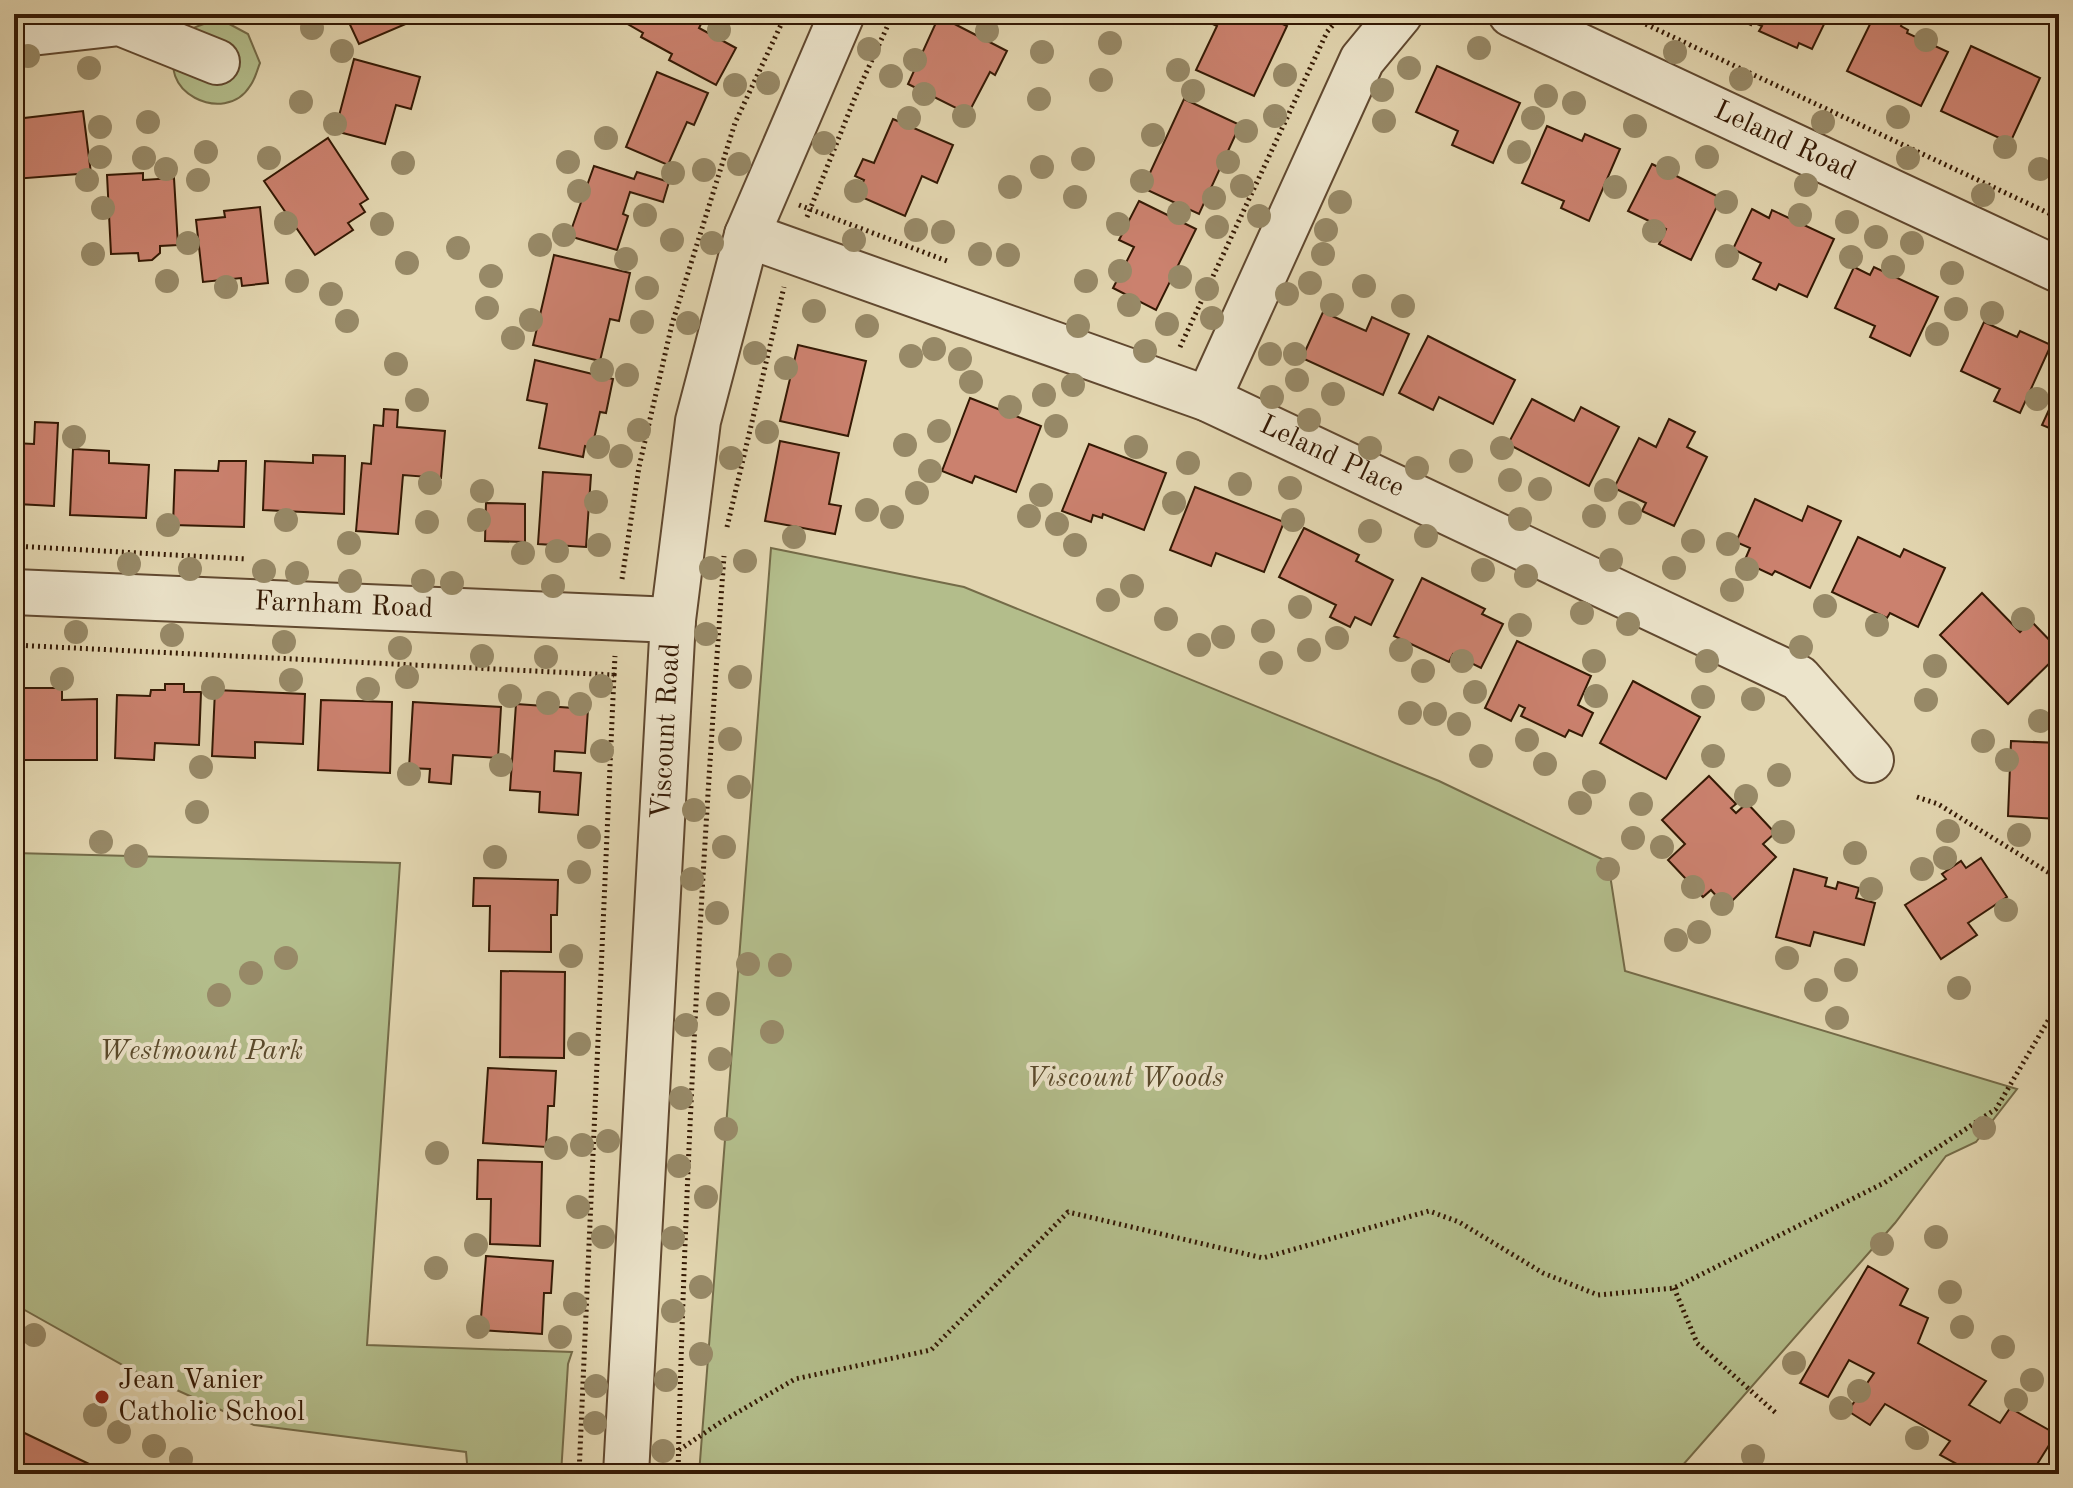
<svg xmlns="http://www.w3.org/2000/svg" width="2073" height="1488" viewBox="0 0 2073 1488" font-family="'Old Standard TT',serif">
<rect width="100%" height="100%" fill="#e2d5af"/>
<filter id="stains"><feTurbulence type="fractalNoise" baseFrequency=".0025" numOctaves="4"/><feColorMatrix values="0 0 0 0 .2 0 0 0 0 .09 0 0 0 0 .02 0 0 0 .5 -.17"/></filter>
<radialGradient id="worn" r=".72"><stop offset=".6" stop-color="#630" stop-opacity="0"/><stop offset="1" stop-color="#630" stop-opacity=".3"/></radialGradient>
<g fill="#b3bd8b" stroke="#746b48" stroke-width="2">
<path d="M220,19L248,34L260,63C257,70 255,80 250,86C225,127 151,90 180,45C183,40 186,33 190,30C198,25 211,22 220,19Z"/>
<path d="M771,548L964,587L1439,781L1608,862L1625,971L2017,1089L1976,1142L1946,1156L1895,1223L1675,1474H699Z"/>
<path d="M14,853L400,863L367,1345L572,1352L568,1364L561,1474H468L466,1452L254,1425L128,1368L14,1304Z"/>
</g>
<g fill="#cb816e" stroke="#341904" stroke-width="2">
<path d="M345,14H412L415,20L359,44Z"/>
<path d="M630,14H706L699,28L736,48L716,85L669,60L672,54L641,37L643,33L626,23Z"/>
<path d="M1209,14H1260L1287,26L1254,96L1196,70L1217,26L1206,21Z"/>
<path d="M1728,14H1829L1812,49L1799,43L1797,48L1759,31L1762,26L1752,22L1751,25Z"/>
<path d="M1875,14H1895L1904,18L1901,26L1908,30L1907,33L1948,52L1921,106L1847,71Z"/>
<path d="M939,16L1007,51L995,75L990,72L968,114L908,84Z"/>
<path d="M1971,46L2040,78L2010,143L1941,111Z"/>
<path d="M354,59L420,77L411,109L396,105L385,144L335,131Z"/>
<path d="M1437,66L1520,103L1493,163L1452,145L1458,131L1416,112Z"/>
<path d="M657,72L708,93L694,125L687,122L668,165L626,147Z"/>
<path d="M1184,99L1240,125L1199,214L1143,188Z"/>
<path d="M83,111L91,173L14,179L16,119Z"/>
<path d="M893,119L953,145L937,183L922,176L905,216L857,195L864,180L855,176L863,159L874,163Z"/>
<path d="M1547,126L1582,141L1585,134L1620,149L1589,221L1561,208L1564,201L1522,183Z"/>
<path d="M328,138L368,199L360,204L365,212L348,223L353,230L315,255L264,181Z"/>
<path d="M1652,164L1721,198L1691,260L1659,244L1666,229L1628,211Z"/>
<path d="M594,166L634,179L637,172L669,182L663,202L630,192L623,214L628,216L617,250L569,236Z"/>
<path d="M143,173V180L174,178L178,245L160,246V253L152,260L139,261L138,253L111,254L107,175Z"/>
<path d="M1139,201L1196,229L1156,310L1113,288L1134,247L1119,240Z"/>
<path d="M260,207L268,283L242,286L241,278L203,282L196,220L225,217L224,211Z"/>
<path d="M1752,209L1769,218L1772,210L1834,239L1807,297L1779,284L1776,290L1753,279L1761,263L1733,249Z"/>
<path d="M554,255L630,273L619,321L610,319L600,361L533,345Z"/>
<path d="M1854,267L1870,275L1874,267L1938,297L1910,356L1870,337L1875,326L1835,308Z"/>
<path d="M1323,312L1366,331L1372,317L1409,334L1383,395L1302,358Z"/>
<path d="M1984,322L2017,337L2020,331L2051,345L2020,413L1994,401L2000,389L1961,371Z"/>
<path d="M1428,336L1515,380L1493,424L1439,397L1433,410L1399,393Z"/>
<path d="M798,345L866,361L848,436L780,421Z"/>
<path d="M535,360L613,379L606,413L600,412L592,448L585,446L583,457L539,448L547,404L527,400Z"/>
<path d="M2059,388V432L2042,425Z"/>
<path d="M970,398L1041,426L1016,492L975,476L972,483L942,471Z"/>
<path d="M1532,399L1574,421L1581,407L1619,427L1589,486L1508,444Z"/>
<path d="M384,409L398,410L397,427L445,431L441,478L403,475L398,534L356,531L362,463L371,464L374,425L383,426Z"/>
<path d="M1669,419L1695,432L1687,447L1707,457L1674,526L1642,511L1646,503L1614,488L1639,438L1656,447Z"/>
<path d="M35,422L58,423L54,506L17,504V495H14V443L34,444Z"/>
<path d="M780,441L839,453L829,504L841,506L835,534L765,521Z"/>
<path d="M1089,444L1166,473L1144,530L1103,514L1102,518L1093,515L1091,522L1062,511Z"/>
<path d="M73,449L109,451V463L149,465L146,518L70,515Z"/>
<path d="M313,455L345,456L344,514L263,510L265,461L313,463Z"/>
<path d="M219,461H246L244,527L173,525L175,470L218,471Z"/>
<path d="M543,472L591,475L586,547L538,544Z"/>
<path d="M1195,487L1284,522L1264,572L1216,553L1211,566L1170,550Z"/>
<path d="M1755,499L1802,521L1808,506L1841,521L1810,588L1775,571L1772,575L1744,562L1750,548L1736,542Z"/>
<path d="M486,503L525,504V542L485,541Z"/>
<path d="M1304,528L1359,555L1356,561L1393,580L1371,625L1355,617L1350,627L1330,617L1336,605L1279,577Z"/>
<path d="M1858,537L1900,557L1904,549L1945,568L1918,627L1890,613L1887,618L1832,592Z"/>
<path d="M1422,578L1485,609L1482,614L1503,624L1481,668L1453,654L1449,662L1394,636Z"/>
<path d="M1982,593L2020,632L2031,621L2059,650V654L2008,704L1940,635Z"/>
<path d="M1517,641L1591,676L1578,705L1593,713L1582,736L1569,730L1565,737L1521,716L1525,708L1519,705L1511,721L1485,708Z"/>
<path d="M1633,681L1700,717L1666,779L1600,743Z"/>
<path d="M165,684H184V692H201L199,745L155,743L154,760L115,758L117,695L150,696L151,690H165Z"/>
<path d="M20,688H62V700L97,699V760H20Z"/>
<path d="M215,690L305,694L303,744L255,742V758L212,756Z"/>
<path d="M321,700L392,702L390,773L318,770Z"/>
<path d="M413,702L501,707L498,758L453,755L451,784L429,782L430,769L409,768Z"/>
<path d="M516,704L588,709L585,753L555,751L554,771L581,773L578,815L539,812L540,792L510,790Z"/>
<path d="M2011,741L2059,743V819L2008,816Z"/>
<path d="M1709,776L1736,804L1731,808L1736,813L1747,803L1775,833L1763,844L1776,857L1726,907L1711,890L1703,897L1668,860L1685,844L1662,820Z"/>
<path d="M1981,858L2007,897L1968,923L1977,935L1941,959L1905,905L1946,879L1942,874L1961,861L1966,868Z"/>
<path d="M1794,869L1827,878L1825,886L1836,889L1838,882L1859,888L1856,898L1875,903L1864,945L1814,932L1810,946L1776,937Z"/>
<path d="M474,878L558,880L557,915H551V952L489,951L490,906H473Z"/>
<path d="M501,971L565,972L564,1058L500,1057Z"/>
<path d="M488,1068L556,1071L554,1106H548L546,1147L483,1143Z"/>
<path d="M478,1160L542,1162L540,1246L490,1244L491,1199H477Z"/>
<path d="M486,1256L553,1261L551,1293H544L542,1334L480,1330Z"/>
<path d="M1868,1266L1908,1289L1900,1305L1928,1318L1918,1343L1986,1381L1969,1405L2000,1423L2010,1408L2056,1434L2031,1474H1975L1940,1455L1950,1441L1885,1404L1870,1425L1848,1411L1874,1373L1849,1360L1828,1397L1800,1383Z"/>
<path d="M14,1428L110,1474H14Z"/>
</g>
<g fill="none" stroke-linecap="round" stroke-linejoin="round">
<defs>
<g id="minor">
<path id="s1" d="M1511,14L2059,270"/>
<path d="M14,35L120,23L217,62"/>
<path id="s2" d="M747,235L1208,399L1799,678L1871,760"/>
<path d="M1208,399L1362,60L1400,14"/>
<path id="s3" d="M14,592L673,620"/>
<path id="s4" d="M626,1474L673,620L698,421L747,235L842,14"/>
</g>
</defs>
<use href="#minor" stroke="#60482f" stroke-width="48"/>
<g stroke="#341904" stroke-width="5" stroke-dasharray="2 4" stroke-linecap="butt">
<path d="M1624,14L2059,218"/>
<path d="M799,205L947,261"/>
<path d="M807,217L856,95L893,14"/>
<path d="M1180,347L1327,32L1342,14"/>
<path d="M727,527L784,287"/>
<path d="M14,546L246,559"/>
<path d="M622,579L639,467L672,324L735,123L786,14"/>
<path d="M14,645L614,675L579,1474"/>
<path d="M614,675L615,656"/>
<path d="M1917,797L1938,804L2059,879"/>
<path d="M1674,1288L1697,1343L1777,1414"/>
<path d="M679,1450L721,1422L795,1379L931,1350L1068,1212L1263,1258L1429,1211L1459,1222L1543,1273L1598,1295L1674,1288L1884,1183L1996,1109L2059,1002"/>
<path d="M678,1474C685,1168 702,862 724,556"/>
</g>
<use href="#minor" stroke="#ece4cb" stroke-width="44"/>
</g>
<g fill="#978967">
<circle cx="312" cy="28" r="12"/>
<circle cx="719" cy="30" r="12"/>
<circle cx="987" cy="31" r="12"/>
<circle cx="1926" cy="40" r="12"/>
<circle cx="1110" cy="43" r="12"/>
<circle cx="1479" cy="48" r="12"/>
<circle cx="869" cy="49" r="12"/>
<circle cx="342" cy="51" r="12"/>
<circle cx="1042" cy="52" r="12"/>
<circle cx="1675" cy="52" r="12"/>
<circle cx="28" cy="56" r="12"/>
<circle cx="915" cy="60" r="12"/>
<circle cx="89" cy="68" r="12"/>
<circle cx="1409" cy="68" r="12"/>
<circle cx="1178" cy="70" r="12"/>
<circle cx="1285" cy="75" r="12"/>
<circle cx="891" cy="76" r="12"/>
<circle cx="1741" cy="79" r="12"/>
<circle cx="1101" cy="80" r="12"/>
<circle cx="768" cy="83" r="12"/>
<circle cx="735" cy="85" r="12"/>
<circle cx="1382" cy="90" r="12"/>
<circle cx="1193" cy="91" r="12"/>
<circle cx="924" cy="94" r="12"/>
<circle cx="1546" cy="96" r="12"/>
<circle cx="1039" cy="99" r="12"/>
<circle cx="301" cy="102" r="12"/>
<circle cx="1574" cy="103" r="12"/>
<circle cx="964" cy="116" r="12"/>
<circle cx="1275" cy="116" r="12"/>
<circle cx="1898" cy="117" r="12"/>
<circle cx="909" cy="118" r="12"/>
<circle cx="1533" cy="118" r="12"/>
<circle cx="1384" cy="121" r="12"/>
<circle cx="148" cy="122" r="12"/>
<circle cx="1823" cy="122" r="12"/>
<circle cx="335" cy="124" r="12"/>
<circle cx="1635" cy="126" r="12"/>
<circle cx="100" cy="127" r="12"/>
<circle cx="1246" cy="131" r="12"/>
<circle cx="1153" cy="135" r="12"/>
<circle cx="606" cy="138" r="12"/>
<circle cx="824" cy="143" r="12"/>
<circle cx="2005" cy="147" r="12"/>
<circle cx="206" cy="152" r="12"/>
<circle cx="1519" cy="152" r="12"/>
<circle cx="100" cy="157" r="12"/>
<circle cx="1707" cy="157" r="12"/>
<circle cx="144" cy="158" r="12"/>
<circle cx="269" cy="158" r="12"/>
<circle cx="1908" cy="158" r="12"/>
<circle cx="1083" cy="159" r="12"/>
<circle cx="568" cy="162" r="12"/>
<circle cx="1228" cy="162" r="12"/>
<circle cx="403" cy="163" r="12"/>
<circle cx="739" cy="164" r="12"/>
<circle cx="1042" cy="167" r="12"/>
<circle cx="1668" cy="168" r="12"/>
<circle cx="166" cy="169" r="12"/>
<circle cx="2040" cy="169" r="12"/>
<circle cx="704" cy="170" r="12"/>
<circle cx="673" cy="173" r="12"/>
<circle cx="87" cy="180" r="12"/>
<circle cx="198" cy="180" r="12"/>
<circle cx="1142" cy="181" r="12"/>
<circle cx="1806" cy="185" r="12"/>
<circle cx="1242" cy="186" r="12"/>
<circle cx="1010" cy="187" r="12"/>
<circle cx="1615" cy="187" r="12"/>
<circle cx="579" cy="191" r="12"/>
<circle cx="856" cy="191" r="12"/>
<circle cx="1983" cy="195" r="12"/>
<circle cx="1075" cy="197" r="12"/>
<circle cx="1214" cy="198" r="12"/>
<circle cx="1340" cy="202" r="12"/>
<circle cx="1726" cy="202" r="12"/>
<circle cx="103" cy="208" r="12"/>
<circle cx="1179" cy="213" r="12"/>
<circle cx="645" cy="215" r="12"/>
<circle cx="1800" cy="215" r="12"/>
<circle cx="1259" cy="216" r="12"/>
<circle cx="1847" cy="222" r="12"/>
<circle cx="286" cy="223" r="12"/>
<circle cx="382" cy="224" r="12"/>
<circle cx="1118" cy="224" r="12"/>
<circle cx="1217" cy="227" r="12"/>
<circle cx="916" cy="230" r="12"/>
<circle cx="1326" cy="230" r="12"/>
<circle cx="1654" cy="231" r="12"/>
<circle cx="943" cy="232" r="12"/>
<circle cx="564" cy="235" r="12"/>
<circle cx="1876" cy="237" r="12"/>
<circle cx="672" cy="240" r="12"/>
<circle cx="854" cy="240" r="12"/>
<circle cx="188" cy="243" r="12"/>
<circle cx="712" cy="243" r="12"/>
<circle cx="1912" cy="243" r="12"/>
<circle cx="540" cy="245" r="12"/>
<circle cx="458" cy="248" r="12"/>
<circle cx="93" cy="254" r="12"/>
<circle cx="980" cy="254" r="12"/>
<circle cx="1323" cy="254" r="12"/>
<circle cx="1008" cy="255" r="12"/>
<circle cx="1727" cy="256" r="12"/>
<circle cx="1851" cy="257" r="12"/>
<circle cx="626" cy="259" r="12"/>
<circle cx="407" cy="263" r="12"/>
<circle cx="1893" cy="267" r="12"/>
<circle cx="1120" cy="271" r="12"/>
<circle cx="1952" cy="273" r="12"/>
<circle cx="491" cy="276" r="12"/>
<circle cx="1180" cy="277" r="12"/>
<circle cx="167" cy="281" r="12"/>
<circle cx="297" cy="281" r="12"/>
<circle cx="1086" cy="281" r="12"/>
<circle cx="1310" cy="283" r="12"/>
<circle cx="1364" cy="286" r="12"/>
<circle cx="226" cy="287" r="12"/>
<circle cx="647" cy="288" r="12"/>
<circle cx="1207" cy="289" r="12"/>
<circle cx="331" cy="294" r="12"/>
<circle cx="1287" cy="294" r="12"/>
<circle cx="1129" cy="305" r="12"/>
<circle cx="1332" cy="305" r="12"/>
<circle cx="1403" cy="306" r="12"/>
<circle cx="487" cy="308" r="12"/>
<circle cx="1956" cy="309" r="12"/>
<circle cx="814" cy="311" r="12"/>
<circle cx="1992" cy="313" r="12"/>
<circle cx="1212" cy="318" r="12"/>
<circle cx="531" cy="320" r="12"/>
<circle cx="347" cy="321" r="12"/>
<circle cx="642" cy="322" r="12"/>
<circle cx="688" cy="323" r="12"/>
<circle cx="1167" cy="324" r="12"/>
<circle cx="867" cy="326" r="12"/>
<circle cx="1078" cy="326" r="12"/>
<circle cx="1937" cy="334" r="12"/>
<circle cx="513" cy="338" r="12"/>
<circle cx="934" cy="349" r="12"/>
<circle cx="1145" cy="351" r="12"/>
<circle cx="755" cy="353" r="12"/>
<circle cx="1270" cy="354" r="12"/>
<circle cx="1295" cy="354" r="12"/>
<circle cx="911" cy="356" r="12"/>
<circle cx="960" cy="359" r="12"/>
<circle cx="396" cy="364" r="12"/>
<circle cx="786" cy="368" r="12"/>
<circle cx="602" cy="370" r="12"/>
<circle cx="627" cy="375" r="12"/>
<circle cx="1297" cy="380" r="12"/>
<circle cx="971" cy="382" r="12"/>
<circle cx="1073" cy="385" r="12"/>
<circle cx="1333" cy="394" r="12"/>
<circle cx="1044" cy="395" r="12"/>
<circle cx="1272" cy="397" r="12"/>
<circle cx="2037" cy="399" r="12"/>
<circle cx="417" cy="400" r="12"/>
<circle cx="1010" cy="407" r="12"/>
<circle cx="1309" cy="420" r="12"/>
<circle cx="1056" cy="426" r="12"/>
<circle cx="639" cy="430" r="12"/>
<circle cx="939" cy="431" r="12"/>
<circle cx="767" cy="432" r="12"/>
<circle cx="74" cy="437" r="12"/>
<circle cx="905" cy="445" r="12"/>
<circle cx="598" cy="447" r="12"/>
<circle cx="1136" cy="447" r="12"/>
<circle cx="1370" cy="448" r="12"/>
<circle cx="1502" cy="448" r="12"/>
<circle cx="621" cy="456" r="12"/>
<circle cx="731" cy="458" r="12"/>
<circle cx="1461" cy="461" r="12"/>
<circle cx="1188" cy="463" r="12"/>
<circle cx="1417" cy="468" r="12"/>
<circle cx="930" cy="471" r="12"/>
<circle cx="1510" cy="480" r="12"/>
<circle cx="430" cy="483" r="12"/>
<circle cx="1240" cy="484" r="12"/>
<circle cx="1290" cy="488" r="12"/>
<circle cx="1540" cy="489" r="12"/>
<circle cx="1606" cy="490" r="12"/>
<circle cx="482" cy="491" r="12"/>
<circle cx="917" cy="493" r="12"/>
<circle cx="1041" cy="495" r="12"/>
<circle cx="596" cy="502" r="12"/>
<circle cx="1174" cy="503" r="12"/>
<circle cx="867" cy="510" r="12"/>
<circle cx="1630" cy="513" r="12"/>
<circle cx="1029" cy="516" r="12"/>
<circle cx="1594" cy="516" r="12"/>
<circle cx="892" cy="517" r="12"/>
<circle cx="1520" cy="519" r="12"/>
<circle cx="286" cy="520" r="12"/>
<circle cx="479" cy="520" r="12"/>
<circle cx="1293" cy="520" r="12"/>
<circle cx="427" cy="522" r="12"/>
<circle cx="1057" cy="524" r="12"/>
<circle cx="168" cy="525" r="12"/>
<circle cx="1370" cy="531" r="12"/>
<circle cx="1426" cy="536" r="12"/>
<circle cx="794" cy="537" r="12"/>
<circle cx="1693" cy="541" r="12"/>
<circle cx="349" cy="543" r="12"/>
<circle cx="1728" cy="544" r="12"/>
<circle cx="599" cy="545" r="12"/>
<circle cx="1075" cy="545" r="12"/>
<circle cx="557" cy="551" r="12"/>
<circle cx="523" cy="553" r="12"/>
<circle cx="1611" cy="560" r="12"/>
<circle cx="745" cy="561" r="12"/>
<circle cx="129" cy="564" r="12"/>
<circle cx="711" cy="568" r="12"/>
<circle cx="1674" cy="568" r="12"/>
<circle cx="190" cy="569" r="12"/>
<circle cx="1747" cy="569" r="12"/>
<circle cx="1483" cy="570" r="12"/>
<circle cx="264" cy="571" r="12"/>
<circle cx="297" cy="573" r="12"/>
<circle cx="1526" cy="576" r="12"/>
<circle cx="350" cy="581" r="12"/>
<circle cx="423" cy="581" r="12"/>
<circle cx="452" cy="583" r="12"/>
<circle cx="553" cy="586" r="12"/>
<circle cx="1132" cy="586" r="12"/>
<circle cx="1732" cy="590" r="12"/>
<circle cx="1108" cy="600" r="12"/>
<circle cx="1825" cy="606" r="12"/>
<circle cx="1300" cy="607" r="12"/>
<circle cx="1582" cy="613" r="12"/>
<circle cx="1166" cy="619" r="12"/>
<circle cx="2023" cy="619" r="12"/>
<circle cx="1628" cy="624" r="12"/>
<circle cx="1520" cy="625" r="12"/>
<circle cx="1877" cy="625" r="12"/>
<circle cx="1263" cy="631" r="12"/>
<circle cx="76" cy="632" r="12"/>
<circle cx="706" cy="634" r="12"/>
<circle cx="172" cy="635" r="12"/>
<circle cx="1223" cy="637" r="12"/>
<circle cx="1337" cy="638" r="12"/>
<circle cx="284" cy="642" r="12"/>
<circle cx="1199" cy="645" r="12"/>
<circle cx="1801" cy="647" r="12"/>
<circle cx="400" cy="648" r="12"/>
<circle cx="1309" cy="650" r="12"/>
<circle cx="1401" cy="650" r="12"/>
<circle cx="482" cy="656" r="12"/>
<circle cx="546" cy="657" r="12"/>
<circle cx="1462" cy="661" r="12"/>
<circle cx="1594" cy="661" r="12"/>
<circle cx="1707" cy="661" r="12"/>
<circle cx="1271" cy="663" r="12"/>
<circle cx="1935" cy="666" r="12"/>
<circle cx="1423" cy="671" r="12"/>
<circle cx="407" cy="677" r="12"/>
<circle cx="740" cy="677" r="12"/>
<circle cx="62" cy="679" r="12"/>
<circle cx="291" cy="680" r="12"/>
<circle cx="601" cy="686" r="12"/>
<circle cx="213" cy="688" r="12"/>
<circle cx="368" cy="689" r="12"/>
<circle cx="1475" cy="692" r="12"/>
<circle cx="510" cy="696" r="12"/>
<circle cx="1596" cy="696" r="12"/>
<circle cx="1703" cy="697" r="12"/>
<circle cx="1753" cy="699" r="12"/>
<circle cx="1926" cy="700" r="12"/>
<circle cx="548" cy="703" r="12"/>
<circle cx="580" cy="704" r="12"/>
<circle cx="1410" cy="713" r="12"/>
<circle cx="1435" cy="714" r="12"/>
<circle cx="2040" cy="721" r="12"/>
<circle cx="1459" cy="724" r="12"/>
<circle cx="730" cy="739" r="12"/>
<circle cx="1527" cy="740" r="12"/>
<circle cx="1983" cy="741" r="12"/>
<circle cx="602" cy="751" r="12"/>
<circle cx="1481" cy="756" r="12"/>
<circle cx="1713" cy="756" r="12"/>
<circle cx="2007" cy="760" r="12"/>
<circle cx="1545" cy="764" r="12"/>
<circle cx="501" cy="765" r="12"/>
<circle cx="201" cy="767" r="12"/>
<circle cx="409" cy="774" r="12"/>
<circle cx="1779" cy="775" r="12"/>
<circle cx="1594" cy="782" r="12"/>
<circle cx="739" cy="787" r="12"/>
<circle cx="1746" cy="796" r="12"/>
<circle cx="1580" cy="803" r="12"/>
<circle cx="1641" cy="804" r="12"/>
<circle cx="694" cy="810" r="12"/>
<circle cx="197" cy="812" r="12"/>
<circle cx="1948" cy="831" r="12"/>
<circle cx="1783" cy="832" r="12"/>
<circle cx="2019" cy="835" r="12"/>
<circle cx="589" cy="837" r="12"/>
<circle cx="1633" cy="838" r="12"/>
<circle cx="101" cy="842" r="12"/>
<circle cx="724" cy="847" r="12"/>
<circle cx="1662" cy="847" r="12"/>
<circle cx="1855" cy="853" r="12"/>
<circle cx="136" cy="856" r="12"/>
<circle cx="495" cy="857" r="12"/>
<circle cx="1945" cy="858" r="12"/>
<circle cx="1608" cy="869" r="12"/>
<circle cx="1922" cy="869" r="12"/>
<circle cx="579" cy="872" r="12"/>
<circle cx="692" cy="879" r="12"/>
<circle cx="1693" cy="887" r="12"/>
<circle cx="1871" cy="889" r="12"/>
<circle cx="1722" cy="904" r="12"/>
<circle cx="2006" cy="910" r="12"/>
<circle cx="717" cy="913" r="12"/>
<circle cx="1699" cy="932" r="12"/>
<circle cx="1676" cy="940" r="12"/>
<circle cx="571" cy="956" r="12"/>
<circle cx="286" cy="958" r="12"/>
<circle cx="1787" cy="958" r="12"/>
<circle cx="748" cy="964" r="12"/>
<circle cx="780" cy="965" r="12"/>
<circle cx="1846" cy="970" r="12"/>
<circle cx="251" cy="973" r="12"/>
<circle cx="1959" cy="988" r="12"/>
<circle cx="1816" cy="990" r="12"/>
<circle cx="219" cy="995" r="12"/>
<circle cx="718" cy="1004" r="12"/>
<circle cx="1837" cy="1018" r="12"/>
<circle cx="686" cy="1025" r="12"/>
<circle cx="772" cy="1032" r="12"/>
<circle cx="579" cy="1044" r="12"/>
<circle cx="720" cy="1059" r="12"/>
<circle cx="681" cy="1098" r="12"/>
<circle cx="1984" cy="1128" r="12"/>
<circle cx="726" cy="1129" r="12"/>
<circle cx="608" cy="1141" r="12"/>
<circle cx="582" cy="1145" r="12"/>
<circle cx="556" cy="1148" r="12"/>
<circle cx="437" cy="1153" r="12"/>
<circle cx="679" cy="1166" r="12"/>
<circle cx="706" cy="1197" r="12"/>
<circle cx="578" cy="1207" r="12"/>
<circle cx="603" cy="1237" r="12"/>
<circle cx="1936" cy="1237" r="12"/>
<circle cx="673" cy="1238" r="12"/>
<circle cx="1882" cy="1244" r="12"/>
<circle cx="476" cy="1245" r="12"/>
<circle cx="436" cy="1268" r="12"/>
<circle cx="701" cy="1287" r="12"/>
<circle cx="1950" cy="1292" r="12"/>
<circle cx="575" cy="1304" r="12"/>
<circle cx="673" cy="1311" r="12"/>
<circle cx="478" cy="1327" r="12"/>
<circle cx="1962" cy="1327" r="12"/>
<circle cx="34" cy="1335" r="12"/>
<circle cx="560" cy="1337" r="12"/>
<circle cx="2003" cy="1347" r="12"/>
<circle cx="701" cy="1354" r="12"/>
<circle cx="1794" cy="1363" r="12"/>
<circle cx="666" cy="1380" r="12"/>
<circle cx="2032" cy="1380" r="12"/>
<circle cx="596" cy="1386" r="12"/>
<circle cx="1859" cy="1391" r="12"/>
<circle cx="2016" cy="1400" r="12"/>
<circle cx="1841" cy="1408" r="12"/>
<circle cx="95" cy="1415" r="12"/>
<circle cx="595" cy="1423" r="12"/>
<circle cx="119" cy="1432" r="12"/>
<circle cx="1917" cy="1438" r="12"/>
<circle cx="154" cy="1446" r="12"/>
<circle cx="663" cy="1451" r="12"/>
<circle cx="1753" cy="1456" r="12"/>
<circle cx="181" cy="1459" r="12"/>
</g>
<circle fill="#8f2418" stroke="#ece4cb" stroke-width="3" cx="102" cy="1397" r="8"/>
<g text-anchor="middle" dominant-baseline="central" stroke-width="8" stroke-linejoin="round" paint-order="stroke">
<g font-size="28" fill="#341904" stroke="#ece4cb">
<text stroke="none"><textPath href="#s1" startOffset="302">Leland Road</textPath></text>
<text stroke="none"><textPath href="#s2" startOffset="626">Leland Place</textPath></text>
<text stroke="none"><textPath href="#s3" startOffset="330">Farnham Road</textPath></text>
<text stroke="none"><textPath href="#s4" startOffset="744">Viscount Road</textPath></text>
</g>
<g font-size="28" font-style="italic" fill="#5a4a2c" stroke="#ece4cb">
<text x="201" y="1052">Westmount Park</text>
<text x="1125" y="1079">Viscount Woods</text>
</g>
<g font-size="28" fill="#341904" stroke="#ece4cb" text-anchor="start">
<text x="118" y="1381">Jean Vanier<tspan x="118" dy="32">Catholic School</tspan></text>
</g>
</g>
<rect width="2073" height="1488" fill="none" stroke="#e2d5af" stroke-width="48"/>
<rect x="16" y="16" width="2041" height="1456" fill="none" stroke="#341904" stroke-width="4"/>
<rect x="24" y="24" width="2025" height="1440" fill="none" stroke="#341904" stroke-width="2"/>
<rect width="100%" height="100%" filter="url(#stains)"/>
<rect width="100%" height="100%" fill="url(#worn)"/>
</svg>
